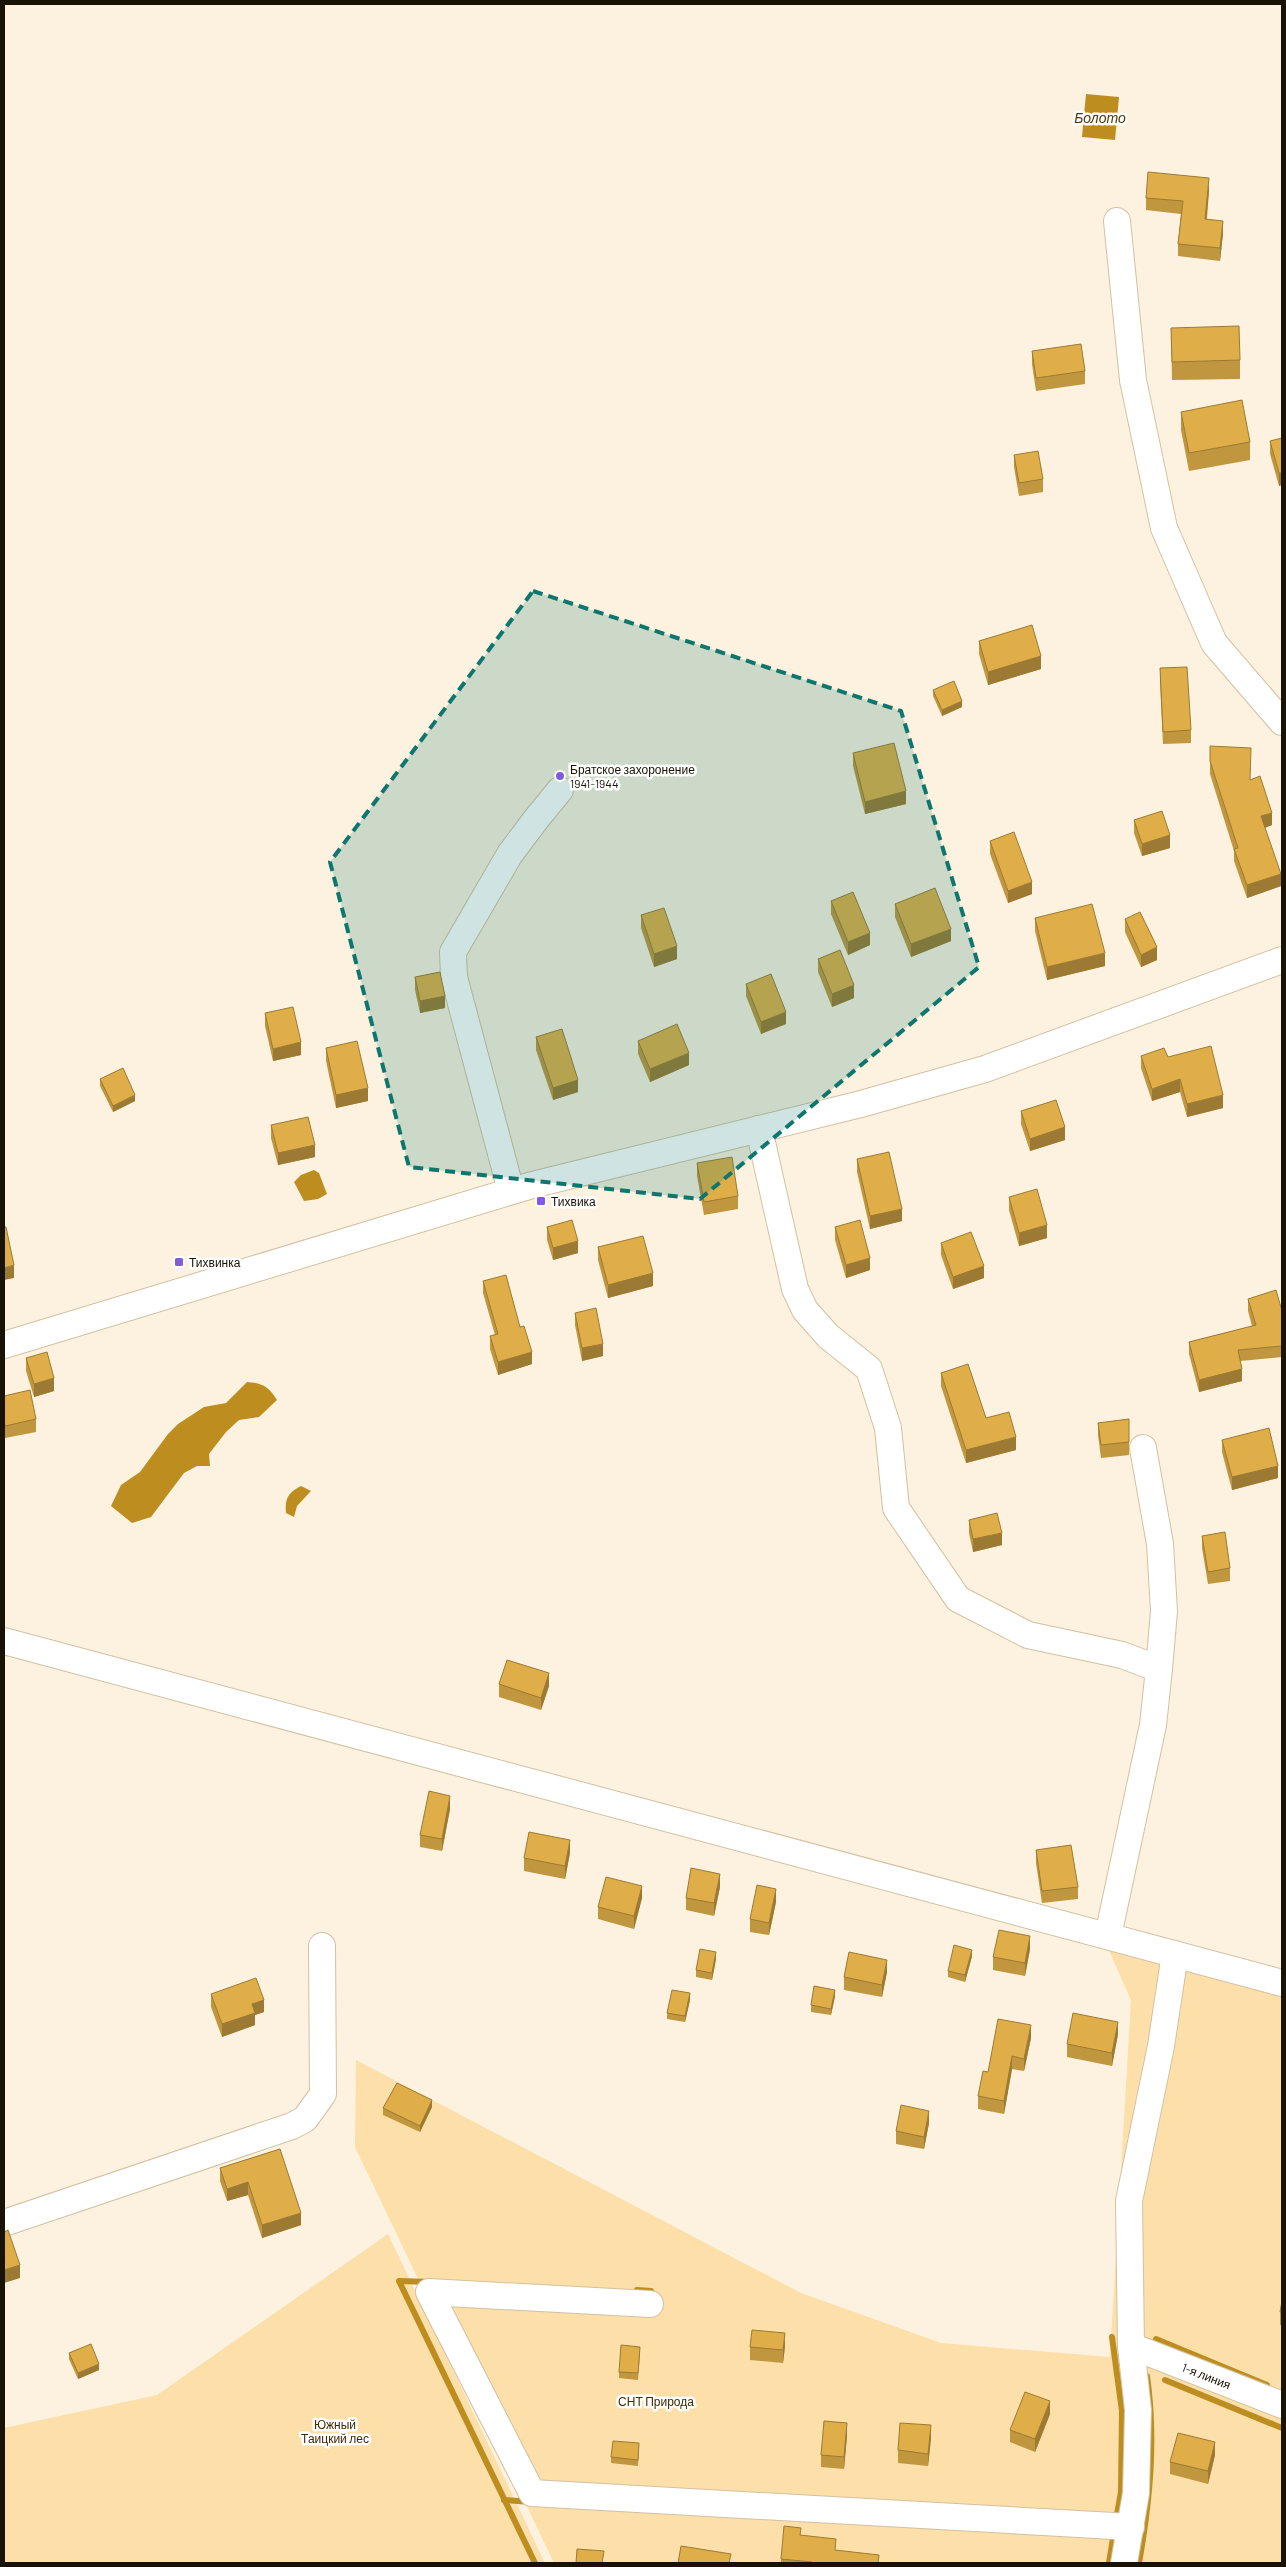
<svg xmlns="http://www.w3.org/2000/svg" width="1286" height="2567" viewBox="0 0 1286 2567" font-family="Barlow,sans-serif">
<rect width="100%" height="100%" fill="#fcf2df"/>
<g fill="#fcdfa9">
<path d="M1095,1919L1282,1976V2563H554L355,2147L356,2060L801,2293L941,2343L1110,2357L1131,2000Z"/>
<path d="M388,2234L545,2563H4V2428L157,2395Z"/>
</g>
<g fill="#bd8e1f">
<path d="M1086,94L1119,97L1115,140L1082,137Z"/>
<path d="M314,1170L319,1173L327,1194L318,1199L304,1201L294,1182L301,1175Z"/>
<path d="M247,1382C263,1383 269,1387 277,1400L259,1417L239,1420L226,1432L209,1454L210,1466H197L184,1473L151,1517L132,1523L111,1506L121,1485L140,1472L168,1434L178,1424L204,1407L226,1403Z"/>
<path d="M301,1486L311,1491L297,1506L294,1517L286,1513C285,1498 288,1493 301,1486Z"/>
</g>
<g fill="none" stroke-linecap="round" stroke-linejoin="round">
<g stroke="#bd8e1f" stroke-width="6">
<path d="M430,2282L399,2281L535,2563"/>
<path d="M637,2290L651,2291"/>
<path d="M1112,2337L1122,2411L1121,2492L1116,2520"/>
<path d="M1156,2339L1267,2385"/>
<path d="M1165,2380L1282,2428"/>
<path d="M504,2500L531,2502"/>
<path d="M1109,2563L1114,2532"/>
<path d="M1139,2563C1150,2501 1156,2439 1147,2376"/>
</g>
<defs>
<g id="minor">
<path d="M1117,221L1133,380L1164,528L1214,643L1282,722"/>
<path d="M759,1129L795,1289L805,1310L828,1336L869,1369L888,1428L896,1508L958,1599L1028,1635L1122,1655L1159,1669L1153,1725L1108,1936"/>
<path d="M511,1191L454,977L453,952L510,854L537,818L560,790"/>
<path d="M4,1345L532,1185L861,1104L985,1069L1282,960"/>
<path d="M1143,1448L1160,1544L1164,1611L1159,1669"/>
<path d="M4,1641L1282,1983"/>
<path d="M4,2223L292,2126L305,2119L323,2094L322,1946"/>
<path d="M650,2304L429,2292L532,2493L1131,2527"/>
<path id="s1" d="M1131,2346L1282,2405"/>
<path d="M1124,2563L1136,2493L1138,2410L1131,2346L1129,2201L1161,2046L1175,1954"/>
</g>
</defs>
<use href="#minor" stroke="#d2c1a2" stroke-width="28"/>
<use href="#minor" stroke="#fff" stroke-width="26"/>
</g>
<g fill="#c0963f">
<path d="M1209,191L1207,219L1223,233L1220,261L1178,256V244L1181,214L1146,210V198Z"/>
<path d="M1171,328L1240,360V379L1172,380Z"/>
<path d="M1032,351L1085,371V384L1036,391L1032,364Z"/>
<path d="M1181,412L1250,442V460L1189,471L1181,430Z"/>
<path d="M1282,438L1279,486L1270,454V441Z"/>
<path d="M1014,455L1043,479V492L1019,496L1014,467Z"/>
<path d="M1282,614V635L1281,627V615Z"/>
<path d="M979,641L1041,669L988,685L979,654Z"/>
<path d="M1160,668L1191,730V743L1163,744L1160,681Z"/>
<path d="M933,690L962,707L942,716L933,696Z"/>
<path d="M853,753L906,804L865,814L853,766Z"/>
<path d="M1210,761L1250,780L1272,825L1265,828L1281,886L1247,898L1234,861V851L1210,774Z"/>
<path d="M1134,820L1170,848L1142,856L1134,833Z"/>
<path d="M990,841L1032,894L1008,903L990,854Z"/>
<path d="M831,901L870,945L848,955L831,914Z"/>
<path d="M895,904L951,941L911,957L895,917Z"/>
<path d="M641,915L677,959L654,967L641,928Z"/>
<path d="M1035,918L1105,966L1047,980L1035,931Z"/>
<path d="M1125,919L1157,960L1141,967L1125,932Z"/>
<path d="M818,959L854,998L832,1007L818,972Z"/>
<path d="M415,977L445,1008L420,1013L415,990Z"/>
<path d="M746,984L786,1024L761,1034L746,996Z"/>
<path d="M265,1013L301,1055L273,1061L265,1026Z"/>
<path d="M536,1037L578,1092L553,1100L536,1050Z"/>
<path d="M638,1041L689,1065L650,1082L638,1054Z"/>
<path d="M326,1048L368,1101L336,1108L326,1061Z"/>
<path d="M1141,1056L1168,1057L1223,1108L1187,1117L1180,1092L1152,1101L1141,1068Z"/>
<path d="M100,1079L135,1101L113,1112L100,1086Z"/>
<path d="M1021,1111L1065,1140L1030,1151L1021,1124Z"/>
<path d="M271,1125L315,1157L278,1165L271,1138Z"/>
<path d="M857,1159L902,1221L870,1229L857,1172Z"/>
<path d="M697,1163L738,1196V1209L704,1215L697,1176Z"/>
<path d="M1009,1197L1047,1238L1019,1246L1009,1210Z"/>
<path d="M547,1227L578,1253L553,1260L547,1240Z"/>
<path d="M835,1227L870,1270L846,1278L835,1240Z"/>
<path d="M941,1243L984,1278L953,1289L941,1255Z"/>
<path d="M598,1247L653,1286L608,1298L598,1260Z"/>
<path d="M483,1281L532,1364L498,1375L490,1349V1336L495,1335L483,1293Z"/>
<path d="M1248,1299L1282,1311V1357L1240,1361L1242,1381L1199,1392L1189,1354V1342L1252,1326L1248,1311Z"/>
<path d="M575,1313L603,1356L582,1361L575,1325Z"/>
<path d="M26,1358L54,1391L34,1397L26,1371Z"/>
<path d="M941,1373L986,1418L1016,1450L966,1463L941,1386Z"/>
<path d="M4,1396L36,1419V1432L5,1438L4,1433Z"/>
<path d="M1129,1419V1455L1101,1458L1098,1435V1423Z"/>
<path d="M1222,1440L1278,1478L1232,1490L1222,1452Z"/>
<path d="M969,1520L1002,1545L973,1552L969,1533Z"/>
<path d="M1202,1536L1230,1568V1581L1208,1584L1202,1548Z"/>
<path d="M499,1684L549,1686L541,1710L499,1697Z"/>
<path d="M450,1809L442,1851L420,1847V1835Z"/>
<path d="M1036,1850L1078,1887V1899L1042,1903L1036,1863Z"/>
<path d="M570,1853L565,1879L524,1871V1858Z"/>
<path d="M720,1887L714,1916L686,1910V1898Z"/>
<path d="M642,1898L634,1929L598,1919V1907Z"/>
<path d="M776,1902L769,1935L750,1932V1919Z"/>
<path d="M1030,1949L1025,1976L993,1970V1957Z"/>
<path d="M972,1956L965,1982L948,1977V1971Z"/>
<path d="M716,1959L712,1980L696,1977V1970Z"/>
<path d="M887,1972L882,1997L844,1990V1977Z"/>
<path d="M211,1994L264,2012L255,2015V2025L222,2037L211,2007Z"/>
<path d="M835,1996L831,2015L811,2012V2005Z"/>
<path d="M690,2000L685,2022L667,2019V2013Z"/>
<path d="M1118,2034L1112,2066L1067,2057V2044Z"/>
<path d="M1031,2038L1024,2071L1012,2069L1004,2114L978,2109V2096L988,2072Z"/>
<path d="M432,2107L420,2132L383,2115V2108Z"/>
<path d="M929,2123L924,2149L896,2144V2131Z"/>
<path d="M280,2149L301,2225L262,2238L248,2195L227,2201L220,2181V2168Z"/>
<path d="M1282,2301V2325H1280V2312Z"/>
<path d="M785,2346L783,2363L750,2360V2347Z"/>
<path d="M69,2353L99,2370L78,2379L69,2359Z"/>
<path d="M640,2354L638,2380L619,2378V2372Z"/>
<path d="M1050,2414L1035,2452L1010,2442V2430Z"/>
<path d="M847,2436L844,2469L821,2467V2455Z"/>
<path d="M931,2438L928,2466L898,2463V2450Z"/>
<path d="M639,2450L638,2466L611,2463V2457Z"/>
<path d="M1215,2455L1208,2484L1170,2474V2462Z"/>
<path d="M801,2535L836,2550L879,2563H781V2559Z"/>
</g>
<g fill="#9c7a33">
<path d="M1209,178V191L1205,231V219Z"/>
<path d="M1223,221V233L1220,261V248Z"/>
<path d="M1279,473H1282V485L1279,486Z"/>
<path d="M1041,656V669L988,685V672Z"/>
<path d="M962,701V707L942,716V710Z"/>
<path d="M906,791V804L865,814V802Z"/>
<path d="M1272,813V825L1261,829V816Z"/>
<path d="M1170,835V848L1142,856V844Z"/>
<path d="M1281,874V886L1247,898V885Z"/>
<path d="M1032,882V894L1008,903V891Z"/>
<path d="M951,929V941L911,957V944Z"/>
<path d="M870,933V945L848,955V942Z"/>
<path d="M677,946V959L654,967V954Z"/>
<path d="M1157,947V960L1141,967V955Z"/>
<path d="M1105,953V966L1047,980V967Z"/>
<path d="M854,985V998L832,1007V994Z"/>
<path d="M445,996V1008L420,1013V1001Z"/>
<path d="M786,1012V1024L761,1034V1022Z"/>
<path d="M301,1042V1055L273,1061V1049Z"/>
<path d="M689,1053V1065L650,1082V1069Z"/>
<path d="M1180,1079V1092L1152,1101V1089Z"/>
<path d="M578,1080V1092L553,1100V1088Z"/>
<path d="M368,1088V1101L336,1108V1095Z"/>
<path d="M135,1095V1101L113,1112V1106Z"/>
<path d="M1223,1095V1108L1187,1117V1104Z"/>
<path d="M1065,1127V1140L1030,1151V1139Z"/>
<path d="M315,1145V1157L278,1165V1153Z"/>
<path d="M902,1209V1221L870,1229V1216Z"/>
<path d="M1047,1225V1238L1019,1246V1233Z"/>
<path d="M578,1241V1253L553,1260V1248Z"/>
<path d="M870,1258V1270L846,1278V1265Z"/>
<path d="M14,1265V1278L4,1280V1268Z"/>
<path d="M984,1266V1278L953,1289V1277Z"/>
<path d="M653,1273V1286L608,1298V1285Z"/>
<path d="M603,1344V1356L582,1361V1348Z"/>
<path d="M532,1352V1364L498,1375V1362Z"/>
<path d="M1242,1369V1381L1199,1392V1380Z"/>
<path d="M54,1378V1391L34,1397V1384Z"/>
<path d="M1016,1437V1450L966,1463V1450Z"/>
<path d="M1278,1466V1478L1232,1490V1477Z"/>
<path d="M1002,1533V1545L973,1552V1539Z"/>
<path d="M549,1673V1686L541,1710V1698Z"/>
<path d="M450,1796V1809L442,1851V1839Z"/>
<path d="M570,1840V1853L565,1879V1866Z"/>
<path d="M720,1874V1887L714,1916V1903Z"/>
<path d="M642,1886V1898L634,1929V1916Z"/>
<path d="M776,1889V1902L769,1935V1923Z"/>
<path d="M1030,1936V1949L1025,1976V1963Z"/>
<path d="M972,1950V1956L965,1982V1975Z"/>
<path d="M716,1952V1959L712,1980V1973Z"/>
<path d="M887,1960V1972L882,1997V1985Z"/>
<path d="M835,1990V1996L831,2015V2009Z"/>
<path d="M690,1993V2000L685,2022V2016Z"/>
<path d="M264,2000V2012L255,2015V2025L222,2037V2024L252,2004Z"/>
<path d="M1118,2022V2034L1112,2066V2053Z"/>
<path d="M1031,2025V2038L1024,2071V2059Z"/>
<path d="M1012,2056V2069L1004,2114V2101Z"/>
<path d="M432,2100V2107L420,2132V2126Z"/>
<path d="M929,2111V2123L924,2149V2137Z"/>
<path d="M248,2182V2195L227,2201V2189Z"/>
<path d="M301,2213V2225L262,2238V2225Z"/>
<path d="M20,2265V2278L4,2283V2270Z"/>
<path d="M785,2333V2346L783,2363V2350Z"/>
<path d="M99,2364V2370L78,2379V2373Z"/>
<path d="M1050,2401V2414L1035,2452V2439Z"/>
<path d="M847,2423V2436L844,2469V2457Z"/>
<path d="M931,2425V2438L928,2466V2454Z"/>
<path d="M1215,2442V2455L1208,2484V2471Z"/>
</g>
<g fill="#dfae49" stroke="#9c7a33">
<path d="M1148,172L1209,178L1205,219L1223,221L1220,248L1178,244L1183,201L1146,198Z"/>
<path d="M1239,326L1240,360L1172,362L1171,328Z"/>
<path d="M1081,344L1085,371L1036,378L1032,351Z"/>
<path d="M1242,400L1250,442L1189,453L1181,412Z"/>
<path d="M1282,438V473H1279L1270,441Z"/>
<path d="M1038,451L1043,479L1019,483L1014,455Z"/>
<path d="M1032,625L1041,656L988,672L979,641Z"/>
<path d="M1187,667L1191,730L1163,732L1160,668Z"/>
<path d="M954,681L962,701L942,710L933,690Z"/>
<path d="M894,743L906,791L865,802L853,753Z"/>
<path d="M1210,746L1251,748L1250,780L1260,776L1272,813L1261,816L1281,874L1247,885L1234,849L1238,848L1210,761Z"/>
<path d="M1162,811L1170,835L1142,844L1134,820Z"/>
<path d="M1014,832L1032,882L1008,891L990,841Z"/>
<path d="M935,888L951,929L911,944L895,904Z"/>
<path d="M853,892L870,933L848,942L831,901Z"/>
<path d="M1092,904L1105,953L1047,967L1035,918Z"/>
<path d="M664,908L677,946L654,954L641,915Z"/>
<path d="M1140,912L1157,947L1141,955L1125,919Z"/>
<path d="M840,950L854,985L832,994L818,959Z"/>
<path d="M440,972L445,996L420,1001L415,977Z"/>
<path d="M771,974L786,1012L761,1022L746,984Z"/>
<path d="M293,1007L301,1042L273,1049L265,1013Z"/>
<path d="M677,1024L689,1053L650,1069L638,1041Z"/>
<path d="M562,1029L578,1080L553,1088L536,1037Z"/>
<path d="M357,1041L368,1088L336,1095L326,1048Z"/>
<path d="M1211,1046L1223,1095L1187,1104L1180,1079L1152,1089L1141,1056L1164,1048L1168,1057Z"/>
<path d="M123,1068L135,1095L113,1106L100,1079Z"/>
<path d="M1056,1100L1065,1127L1030,1139L1021,1111Z"/>
<path d="M308,1117L315,1145L278,1153L271,1125Z"/>
<path d="M889,1152L902,1209L870,1216L857,1159Z"/>
<path d="M732,1157L738,1196L704,1202L697,1163Z"/>
<path d="M1037,1189L1047,1225L1019,1233L1009,1197Z"/>
<path d="M572,1220L578,1241L553,1248L547,1227Z"/>
<path d="M860,1220L870,1258L846,1265L835,1227Z"/>
<path d="M4,1227H6L14,1265L4,1268Z"/>
<path d="M971,1232L984,1266L953,1277L941,1243Z"/>
<path d="M643,1236L653,1273L608,1285L598,1247Z"/>
<path d="M506,1275L520,1327L524,1326L532,1352L498,1362L490,1336L498,1334L483,1281Z"/>
<path d="M1276,1290L1282,1311V1346L1238,1350L1242,1369L1199,1380L1189,1342L1256,1325L1248,1299Z"/>
<path d="M596,1308L603,1344L582,1348L575,1313Z"/>
<path d="M47,1352L54,1378L34,1384L26,1358Z"/>
<path d="M968,1364L986,1418L1009,1412L1016,1437L966,1450L941,1373Z"/>
<path d="M30,1390L36,1419L5,1426L4,1420V1396Z"/>
<path d="M1129,1419V1442L1101,1445L1098,1423Z"/>
<path d="M1269,1428L1278,1466L1232,1477L1222,1440Z"/>
<path d="M997,1513L1002,1533L973,1539L969,1520Z"/>
<path d="M1225,1532L1230,1568L1208,1572L1202,1536Z"/>
<path d="M507,1660L549,1673L541,1698L499,1684Z"/>
<path d="M429,1791L450,1796L442,1839L420,1835Z"/>
<path d="M529,1832L570,1840L565,1866L524,1858Z"/>
<path d="M1071,1845L1078,1887L1042,1891L1036,1850Z"/>
<path d="M691,1868L720,1874L714,1903L686,1898Z"/>
<path d="M606,1877L642,1886L634,1916L598,1907Z"/>
<path d="M757,1885L776,1889L769,1923L750,1919Z"/>
<path d="M999,1930L1030,1936L1025,1963L993,1957Z"/>
<path d="M954,1945L972,1950L965,1975L948,1971Z"/>
<path d="M700,1949L716,1952L712,1973L696,1970Z"/>
<path d="M849,1952L887,1960L882,1985L844,1977Z"/>
<path d="M256,1978L264,2000L252,2004L255,2013L222,2024L211,1994Z"/>
<path d="M814,1986L835,1990L831,2009L811,2005Z"/>
<path d="M672,1990L690,1993L685,2016L667,2013Z"/>
<path d="M1073,2013L1118,2022L1112,2053L1067,2044Z"/>
<path d="M998,2019L1031,2025L1024,2059L1012,2056L1004,2101L978,2096L983,2071L988,2072Z"/>
<path d="M397,2083L432,2100L420,2126L383,2108Z"/>
<path d="M901,2105L929,2111L924,2137L896,2131Z"/>
<path d="M280,2149L301,2213L262,2225L248,2182L227,2189L220,2168Z"/>
<path d="M8,2230L20,2265L4,2270V2232Z"/>
<path d="M1282,2301V2313L1280,2312Z"/>
<path d="M752,2330L785,2333L783,2350L750,2347Z"/>
<path d="M91,2344L99,2364L78,2373L69,2353Z"/>
<path d="M621,2345L640,2347L638,2373L619,2372Z"/>
<path d="M1025,2392L1050,2401L1035,2439L1010,2430Z"/>
<path d="M824,2421L847,2423L844,2457L821,2455Z"/>
<path d="M900,2423L931,2425L928,2454L898,2450Z"/>
<path d="M1178,2433L1215,2442L1208,2471L1170,2462Z"/>
<path d="M613,2441L639,2443L638,2460L611,2457Z"/>
<path d="M784,2526L801,2528L800,2535L836,2539L835,2550L879,2555L878,2563H812V2562L781,2559Z"/>
<path d="M681,2546L731,2554L729,2563H678Z"/>
<path d="M577,2549L604,2551L602,2563H576Z"/>
</g>
<path fill="#0f766e" fill-opacity="0.2" stroke="#0f766e" stroke-width="4" stroke-dasharray="10 6" stroke-linejoin="round" d="M533,591L901,711L979,967L700,1199L409,1167L330,862Z"/>
<g fill="#805dd8" stroke="#fff" stroke-width="2">
<circle cx="560" cy="776" r="5"/>
<rect x="536" y="1196" width="10" height="10" rx="2.5"/>
<rect x="174" y="1257" width="10" height="10" rx="2.5"/>
</g>
<g text-anchor="middle" dominant-baseline="central" stroke-width="5" stroke-linejoin="round" paint-order="stroke">
<g font-size="12" fill="#181207" stroke="#fff" text-anchor="start">
<text x="570" y="769">Братское захоронение<tspan x="570" dy="14">1941-1944</tspan></text>
<text x="551" y="1201">Тихвика</text>
<text x="189" y="1262">Тихвинка</text>
</g>
<g font-size="12" fill="#181207" stroke="#fff">
<text stroke="none"><textPath href="#s1" startOffset="81">1-я линия</textPath></text>
</g>
<g font-size="12" fill="#3e2b00" stroke="#fff">
<text x="656" y="2401">СНТ Природа</text>
<text x="335" y="2424">Южный<tspan x="335" dy="14">Таицкий лес</tspan></text>
</g>
<g font-size="14" font-style="italic" fill="#4e3a10" stroke="#fff">
<text x="1100" y="117">Болото</text>
</g>
</g>
<rect width="1286" height="2567" fill="none" stroke="#181207" stroke-width="10"/>
</svg>
